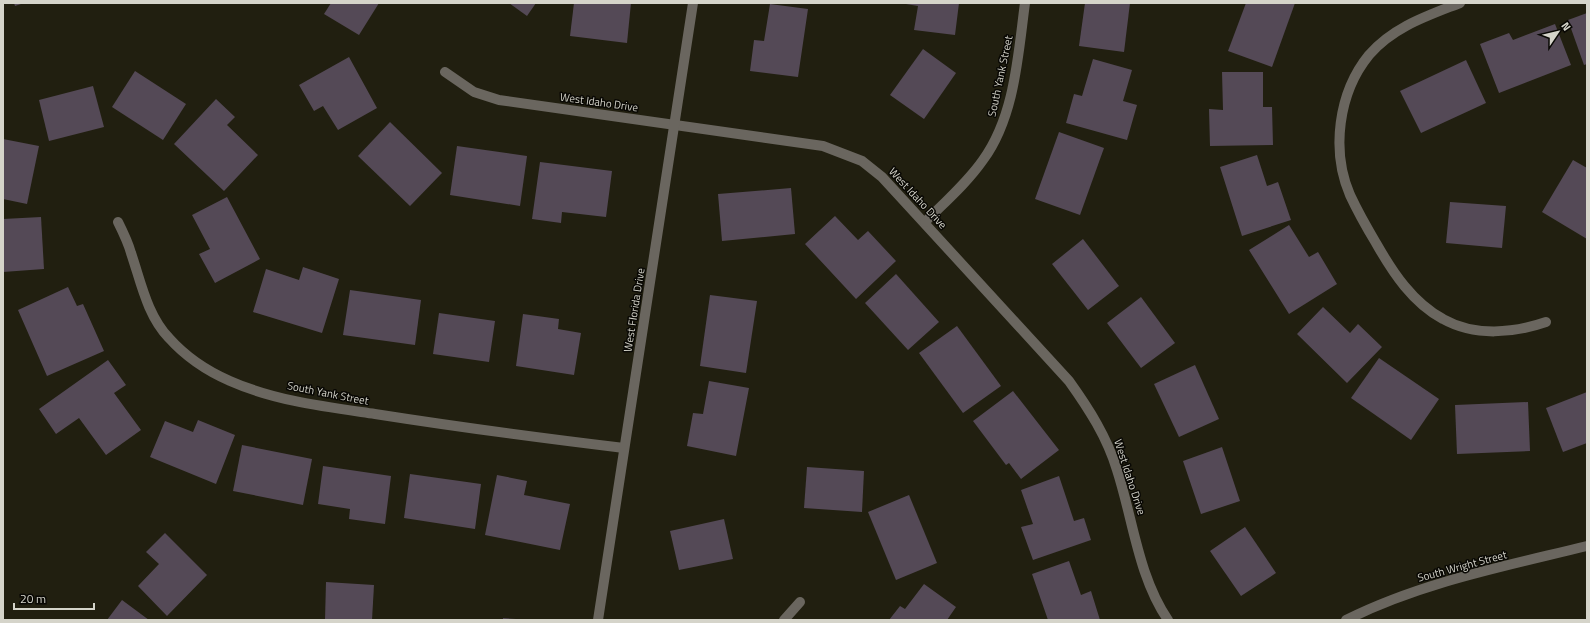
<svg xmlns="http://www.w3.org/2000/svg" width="1590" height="623" viewBox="0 0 1590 623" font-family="'Titillium Web',sans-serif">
<rect width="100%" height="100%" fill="#211f10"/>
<g fill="#544956">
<path d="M14,3H24L15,6Z"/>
<path d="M331,3H379L359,35L324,14Z"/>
<path d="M509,3H536L527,16Z"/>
<path d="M574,3H631L627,43L570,36Z"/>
<path d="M900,3H959L955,35L914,30L918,6Z"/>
<path d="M1085,3H1130L1124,52L1079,46Z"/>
<path d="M1246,3H1295L1272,67L1228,51Z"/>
<path d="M770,4L808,9L798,77L750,71L754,40L764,41Z"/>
<path d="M1587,13V64L1584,65L1568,20Z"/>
<path d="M1555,24L1571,65L1499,93L1480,44L1509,33L1513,40Z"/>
<path d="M923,49L956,73L924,119L890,95Z"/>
<path d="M349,57L377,108L338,130L323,106L314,111L299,85Z"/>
<path d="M1093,59L1132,70L1123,101L1137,105L1127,140L1066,123L1074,94L1082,96Z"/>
<path d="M1466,60L1486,103L1421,133L1400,91Z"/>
<path d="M135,71L186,104L163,140L112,107Z"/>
<path d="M1222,72H1263V107H1272L1273,145L1210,146L1209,109L1223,110Z"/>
<path d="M93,86L104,127L49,141L39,100Z"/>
<path d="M216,99L235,117L227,125L258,155L224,191L174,144Z"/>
<path d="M390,122L442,173L410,206L358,156Z"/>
<path d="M1059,132L1104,148L1080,215L1035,199Z"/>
<path d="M3,139L39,146L27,204L3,199Z"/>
<path d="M457,146L527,156L520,206L450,195Z"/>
<path d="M1257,155L1267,186L1278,182L1291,220L1242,236L1220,167Z"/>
<path d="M1573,160L1587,168V239L1542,212Z"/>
<path d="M540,162L612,171L606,217L562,212L561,223L532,219Z"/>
<path d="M791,188L795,234L722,241L718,194Z"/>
<path d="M227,197L260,259L215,283L199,254L210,249L192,215Z"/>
<path d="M1450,202L1506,206L1502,248L1446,243Z"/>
<path d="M835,216L858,240L868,231L896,261L856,299L805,244Z"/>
<path d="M41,217L44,269L3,272V219Z"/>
<path d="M1289,225L1309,257L1318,252L1337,284L1289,314L1249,250Z"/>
<path d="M1083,239L1119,286L1088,310L1052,264Z"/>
<path d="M303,267L339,279L322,333L253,312L266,269L299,280Z"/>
<path d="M896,274L939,322L908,350L865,303Z"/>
<path d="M68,287L77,306L83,304L104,351L47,376L18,310Z"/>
<path d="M350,290L421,300L415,345L343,335Z"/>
<path d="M710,295L757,301L746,373L700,366Z"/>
<path d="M1141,297L1175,343L1141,368L1107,323Z"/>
<path d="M1323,307L1350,333L1358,324L1382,347L1347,383L1297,334Z"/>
<path d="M439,313L495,321L489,362L433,354Z"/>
<path d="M523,314L559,319L558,329L581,333L574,375L516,366Z"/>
<path d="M957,326L1001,386L963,413L919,353Z"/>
<path d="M1379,358L1439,399L1411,440L1351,398Z"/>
<path d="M108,360L126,385L114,393L141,430L106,455L79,418L56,434L39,409Z"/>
<path d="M1195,365L1219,419L1179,437L1154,384Z"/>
<path d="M709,381L749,388L736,456L687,446L693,413L703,414Z"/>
<path d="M1013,391L1059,450L1021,479L1009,463L1006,465L973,421Z"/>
<path d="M1587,392V443L1563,452L1546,408Z"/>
<path d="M1528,402L1530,451L1457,454L1455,405Z"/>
<path d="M198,420L235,435L216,484L150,457L165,421L193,432Z"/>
<path d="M242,445L312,459L303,505L233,491Z"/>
<path d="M1222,447L1240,501L1201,514L1183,461Z"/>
<path d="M323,466L391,476L385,524L349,519L350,509L318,504Z"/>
<path d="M807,467L864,471L862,512L804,508Z"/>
<path d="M410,474L481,484L475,529L404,518Z"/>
<path d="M497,475L527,481L524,495L570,504L560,550L485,535Z"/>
<path d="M1059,476L1074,521L1084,518L1091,540L1033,560L1021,527L1033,524L1021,490Z"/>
<path d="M909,495L937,563L896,580L868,512Z"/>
<path d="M724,519L733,559L679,570L670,531Z"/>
<path d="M1245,527L1276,573L1241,596L1210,551Z"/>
<path d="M165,533L207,575L167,616L138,586L159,564L146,552Z"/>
<path d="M1069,561L1081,595L1091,591L1100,620H1048L1032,574Z"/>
<path d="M326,582L374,585L372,620H325Z"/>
<path d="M924,584L956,607L947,620H889L900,606L905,609Z"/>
<path d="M122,600L149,620H107Z"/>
<path d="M503,618L516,619V620H503Z"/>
</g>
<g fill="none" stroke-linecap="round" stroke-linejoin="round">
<g stroke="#6a665f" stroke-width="10">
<path d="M1460,3C1427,16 1393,27 1369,55C1338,93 1331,151 1350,195C1358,212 1367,228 1376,243C1393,273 1413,303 1443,319C1475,337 1514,333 1546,322"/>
<path d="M445,72L474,92L499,100L823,146L862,161L882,177L1069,381C1089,409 1107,437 1117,470C1133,519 1138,576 1168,620"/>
<path d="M118,222C123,232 128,242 131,253C141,282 147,315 169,338C186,357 207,371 230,381C275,401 327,407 375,414C458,427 541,438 624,448"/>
<path d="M925,222C945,202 967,183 983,160C1015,116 1018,55 1025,3"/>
<path d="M598,620L693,3"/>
<path d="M784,620L800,602"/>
<path d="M1346,620C1422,582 1506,566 1587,546"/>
</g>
</g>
<g text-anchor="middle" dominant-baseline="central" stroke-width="3" stroke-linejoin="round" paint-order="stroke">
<g font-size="11" fill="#d5d4ca" stroke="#090804">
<text transform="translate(1000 76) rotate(-78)">South Yank Street</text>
<text transform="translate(599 102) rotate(8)">West Idaho Drive</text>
<text transform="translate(918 198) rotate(47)">West Idaho Drive</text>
<text transform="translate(634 310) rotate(-81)">West Florida Drive</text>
<text transform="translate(328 393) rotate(11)">South Yank Street</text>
<text transform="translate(1130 477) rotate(72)">West Idaho Drive</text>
<text transform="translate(1462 566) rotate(-15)">South Wright Street</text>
</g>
</g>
<rect width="1590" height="623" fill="none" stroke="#d5d4ca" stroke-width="8"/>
<g transform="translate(1558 32) rotate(55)" stroke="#090804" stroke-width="3" paint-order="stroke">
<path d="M0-3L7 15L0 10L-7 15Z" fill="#d5d4ca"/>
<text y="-6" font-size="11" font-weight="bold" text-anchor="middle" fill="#d5d4ca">N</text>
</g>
<path d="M14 603v6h80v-6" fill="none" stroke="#d5d4ca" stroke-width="2"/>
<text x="20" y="603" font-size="12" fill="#d5d4ca" stroke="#090804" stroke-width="3" paint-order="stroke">20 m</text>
</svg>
